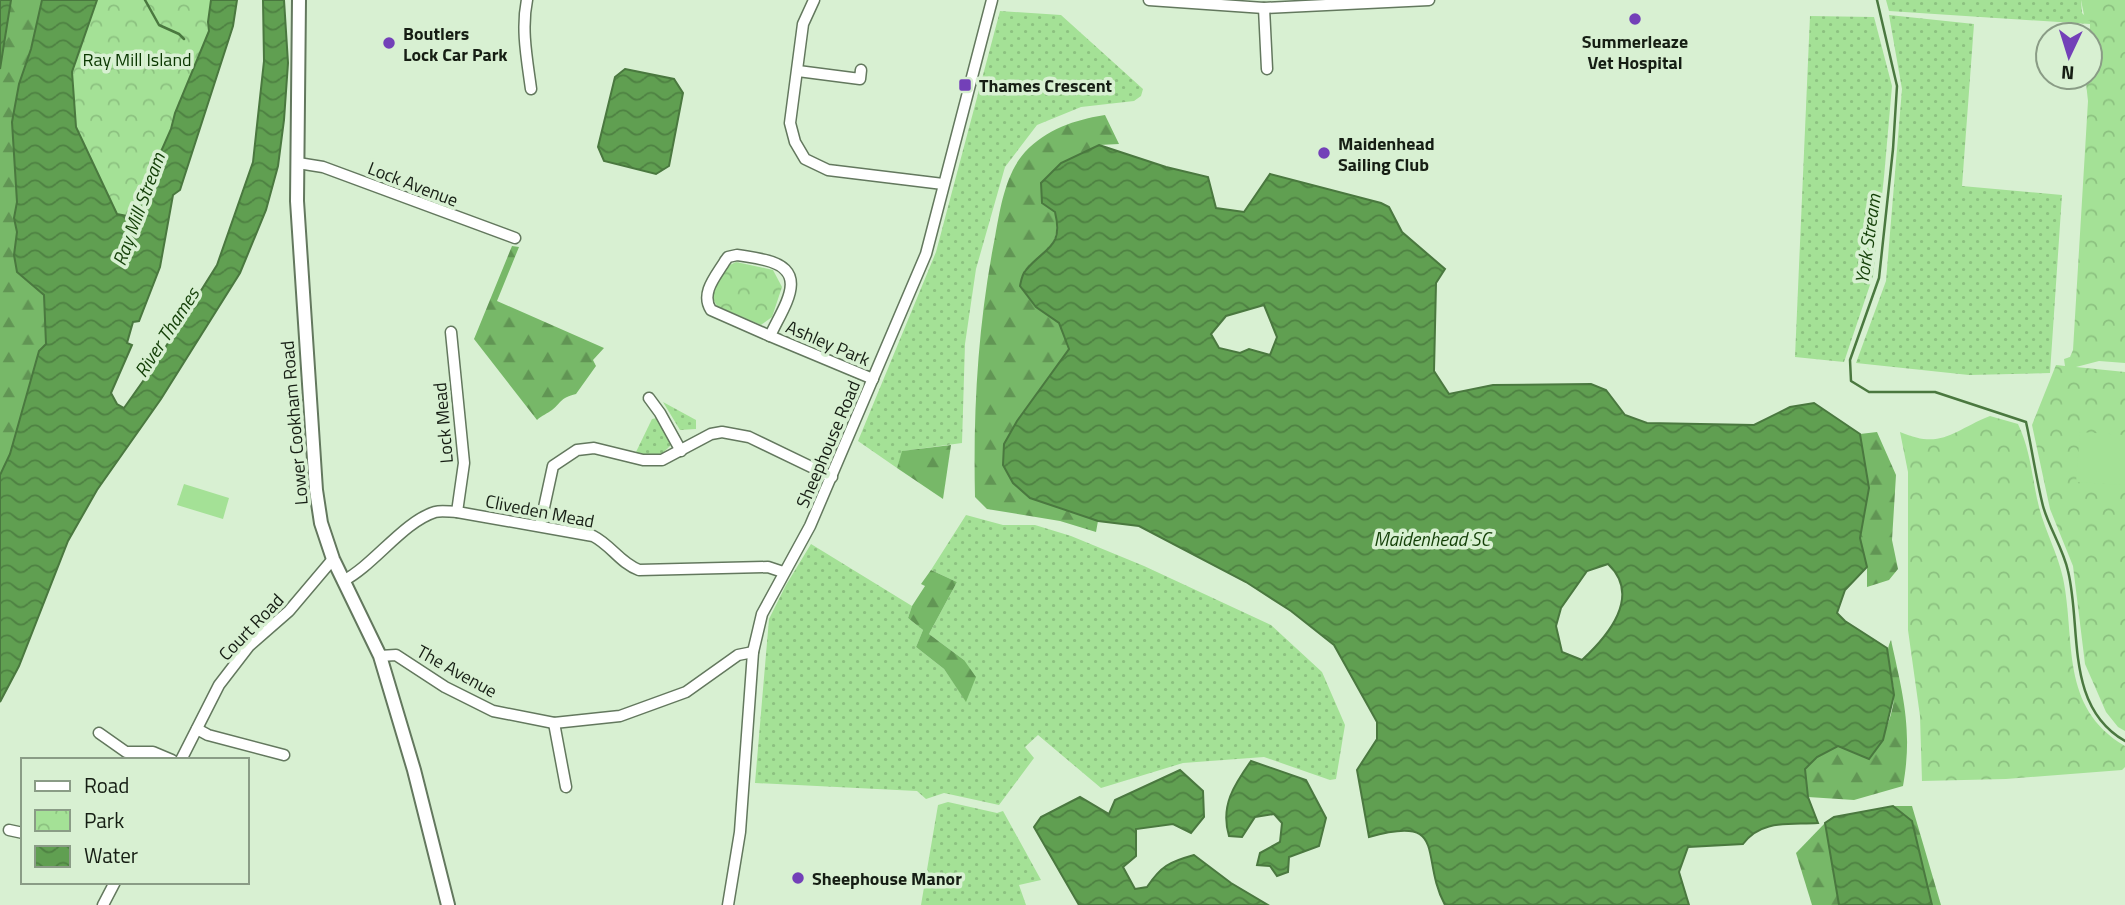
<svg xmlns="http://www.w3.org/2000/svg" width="2125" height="905" viewBox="0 0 2125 905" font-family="'Titillium Web',sans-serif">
<defs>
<pattern id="grass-dots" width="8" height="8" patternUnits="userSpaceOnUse" patternTransform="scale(1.75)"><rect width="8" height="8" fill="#a4e196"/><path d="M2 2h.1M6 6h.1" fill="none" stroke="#8cc180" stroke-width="1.8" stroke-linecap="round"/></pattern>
<pattern id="forest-firs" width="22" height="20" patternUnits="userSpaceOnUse" patternTransform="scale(1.75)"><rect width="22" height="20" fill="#77b868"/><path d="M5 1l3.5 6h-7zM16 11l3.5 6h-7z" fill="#619554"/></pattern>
<pattern id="park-crowns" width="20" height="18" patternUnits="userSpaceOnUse" patternTransform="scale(1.75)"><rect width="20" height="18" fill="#a4e196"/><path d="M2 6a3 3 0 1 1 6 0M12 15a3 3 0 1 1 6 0" fill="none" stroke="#8cc180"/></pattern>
<pattern id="water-waves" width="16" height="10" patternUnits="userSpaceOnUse" patternTransform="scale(1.75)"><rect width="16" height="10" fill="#609f51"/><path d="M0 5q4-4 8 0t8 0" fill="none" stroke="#4e8142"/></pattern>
</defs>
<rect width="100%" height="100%" fill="#d8f0d2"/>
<g fill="url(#grass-dots)">
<path d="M1886,0H2081L2082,13L2090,21V24L1889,11Z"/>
<path d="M1000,11L1061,15L1143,89L1141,96L1134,101L1081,107L1037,125L1005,167L976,269L965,344L962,443L903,451L897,468L858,441L936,252Z"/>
<path d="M1889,15L1974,24L1962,186L2062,195L2050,373L1969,375L1856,363L1886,281L1902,89Z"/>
<path d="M1810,16L1874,17L1892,86L1884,177L1873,276L1844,362L1795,357Z"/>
<path d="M663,402L696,420V429L680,430Z"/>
<path d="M657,418L672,444L661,455H639L636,452L652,419Z"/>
<path d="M966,515L1003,525H1035L1071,536L1144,566L1271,625L1322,672L1345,725L1336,779L1330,780L1264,757L1183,763L1101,788L1038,735L1025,747L1034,758L999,805L944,793L926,799L917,791L755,783L769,619L786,585L811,544L912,606L908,618L923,630L916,647L944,669L966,701L964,660L929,634L957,582L931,570Z"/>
<path d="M948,802L997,813L1003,811L1041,880L1019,885L1026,905H921L938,805Z"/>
</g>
<g fill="url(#forest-firs)">
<path d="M11,0H42L31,49L19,84L17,202C15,213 16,220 17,231C18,245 14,255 17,272L44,295L46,345L10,454L0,475V65Z"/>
<path d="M1105,115L1119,144L1099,145L1055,212C1062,243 1047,253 1024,271L1036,307L1059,323L1069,349L1017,421L1004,444L1003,465L1013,483L1030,498L1098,521L1096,532L1060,521L987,509L975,497C973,410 978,323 995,237C1000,210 1005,174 1025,152C1047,129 1074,120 1105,115Z"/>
<path d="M512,246L519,247L497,301L604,348L593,360L596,366L576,394C560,398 563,401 552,410C547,414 542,415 537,420L474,339Z"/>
<path d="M1877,432L1896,475L1892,540L1898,569L1889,580L1867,587V567L1860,538L1869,488L1860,434Z"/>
<path d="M951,445L943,499L897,468L902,451Z"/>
<path d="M931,570L957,582L929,634L964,660L976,677L966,702L944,669L916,647L923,630L908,618L912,606L925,586L921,584Z"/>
<path d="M1891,640C1903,695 1913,730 1903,786L1854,800L1808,797L1804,769L1817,757L1838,746L1869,759C1881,742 1894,716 1894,694C1894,676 1882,657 1891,640Z"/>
<path d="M1893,806H1912L1941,905H1932L1912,821Z"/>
<path d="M1825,823L1839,905H1812L1796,853Z"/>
</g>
<g fill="url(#park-crowns)">
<path d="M97,0H211L208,22L209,31L175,113L171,129L132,217L117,214L76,127L72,72Z"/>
<path d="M2081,0H2125V363L2099,361L2076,367L2125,372V731L2118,727L2106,712L2085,664L2073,566L2050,509L2032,425L2056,365L2065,366L2064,359L2070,357L2073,350L2088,101L2086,83L2079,77H2090V21L2085,20Z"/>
<path d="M736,262L773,270L782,287L772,317L761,325L717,306L712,297L724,268Z"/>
<path d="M1990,416L2018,424C2031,451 2032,479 2039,507C2045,531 2058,554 2063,578C2076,641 2059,707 2125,746V767L2122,770L2006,779L1922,781L1920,716L1908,630V472L1900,432C1942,450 1952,431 1990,416Z"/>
</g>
<g fill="#a4e196">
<path d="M2080,432L2125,435V485L2076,482Z"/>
<path d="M184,484L229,498L223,519L177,505Z"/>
</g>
<g fill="url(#water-waves)" stroke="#4a783f" stroke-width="2" fill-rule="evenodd">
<path d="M0,0H11L0,69Z"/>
<path d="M42,0H97L72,72L76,127L117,214L132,217L171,129L175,113L209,31L208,22L211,0H237L233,26L180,190L173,195L160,267L139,321L133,322L127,343L132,345L111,393L117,404L124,408L153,367L217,265L253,162L264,61L263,0H284L288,63L284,120L278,166L266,210L240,273L161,399L97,490L68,541L19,666L0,702V475L10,454L39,351L46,344L44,295L17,272L14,255L17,232L14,218L17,202L12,122L19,84L31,49Z"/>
<path d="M625,69L674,79L683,93L669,166L656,174L604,161L598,147L615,77Z"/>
<path d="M1099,145L1166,167L1208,177L1216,208L1244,212L1270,174L1381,203L1389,207L1402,232L1445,269L1436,283L1434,371L1449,394L1493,385L1591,384L1606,390L1625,415L1647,423L1754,425L1790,407L1814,403L1860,434L1869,488L1860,538L1867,567L1845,590L1837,613L1845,621L1887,648L1894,695L1883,740L1869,759L1838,746L1817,757L1805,769L1808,797L1818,823C1790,825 1761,819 1743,844L1688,847L1679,872L1689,905H1445C1419,857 1450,814 1369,837L1357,770L1377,739V722L1334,645L1291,611L1246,582L1139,526L1098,521L1030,498L1013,483L1003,465L1004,444L1017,421L1069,349L1059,323L1036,307L1020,286C1021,281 1022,274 1026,270C1045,247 1064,248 1055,212L1042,203L1041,183L1061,163ZM1264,305L1277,337L1270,355L1249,349L1240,353L1219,348L1211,334L1226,316ZM1608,564C1642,596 1608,636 1582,660L1562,652L1556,626L1561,608L1587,571Z"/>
<path d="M1251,761L1306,780L1326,818L1319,846L1289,857L1288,872L1277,876L1270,866L1257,865L1260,853L1280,842L1282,823L1274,814L1255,817L1242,837L1229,836C1220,806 1234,785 1251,761Z"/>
<path d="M1180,770L1203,791L1204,817L1191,833L1173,824L1136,829V856L1123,867L1135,889L1147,887C1161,866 1169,862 1194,855L1231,883L1268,905H1079L1034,827L1041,817L1080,797L1109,814L1115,800Z"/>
<path d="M1893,806L1912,821L1932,905H1839L1825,823L1834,817Z"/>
</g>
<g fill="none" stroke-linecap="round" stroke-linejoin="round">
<g stroke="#4a783f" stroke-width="2.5">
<path d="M145,0L159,25L179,34L184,39"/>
<path d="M1877,0L1897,86L1893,149L1879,278L1850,360L1851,381L1869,392H1935L2026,422C2032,449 2036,478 2043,506C2049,528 2063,548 2068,571C2082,628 2064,706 2125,741"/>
</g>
<defs>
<g id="minor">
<path d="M527,0C521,29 527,59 531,89"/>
<path d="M814,0L803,24L790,123L795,142L805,159L828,170L943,184"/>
<path d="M1149,0L1264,8L1429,0"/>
<path d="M1264,8L1267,69"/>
<path d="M798,71L860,79L861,70"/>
<path d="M298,163L323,167L515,238"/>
<path d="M737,255C747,256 756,258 765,260C812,271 783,307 770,336L711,310C700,293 716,276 725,261L728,257Z"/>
<path d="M451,332L464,463L457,512"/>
<path d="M770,336L873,379"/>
<path d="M649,398L660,413L681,451"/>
<path d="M540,526L553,466L577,450L594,448L643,460H662L711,434L722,432L749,437L832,477"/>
<path d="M343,581C374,565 403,522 435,512C442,510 450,512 457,512L593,536C611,545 620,563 639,570L768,567L783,572"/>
<path d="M380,656L396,655L445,687L493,711L554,723L620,716L686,692L738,655L753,652"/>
<path d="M554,723L566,787"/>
<path d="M197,729L208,735L284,755"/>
<path d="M99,733L126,752H153L172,760"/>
<path d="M181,760L219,685L249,646L289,611L333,559"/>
<path d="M9,830L23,833"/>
<path d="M103,905L115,882"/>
<path d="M728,905L740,832L753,652L762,614L810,526L926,254L992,0"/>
</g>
<path id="major" d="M299,0L297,201L316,490L321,523L333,559L380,656L414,770L448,905"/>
</defs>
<use href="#minor" stroke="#63785e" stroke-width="13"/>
<use href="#major" stroke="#63785e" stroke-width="16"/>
<use href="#minor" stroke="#fff" stroke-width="10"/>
<use href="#major" stroke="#fff" stroke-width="12"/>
</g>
<g fill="#7340b8" stroke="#d8f0d2" stroke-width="2.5">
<circle cx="1635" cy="19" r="7"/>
<circle cx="389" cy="43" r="7"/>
<rect x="958" y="78" width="14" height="14" rx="3.5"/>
<circle cx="1324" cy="153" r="7"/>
<circle cx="798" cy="878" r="7"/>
</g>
<g text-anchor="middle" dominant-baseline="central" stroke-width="7" stroke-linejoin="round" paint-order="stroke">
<g font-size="18" font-weight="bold" fill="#161e14" stroke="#d8f0d2" text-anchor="start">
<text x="403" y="33">Boutlers<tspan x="403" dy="21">Lock Car Park</tspan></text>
<text x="1635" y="41" text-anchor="middle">Summerleaze<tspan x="1635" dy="21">Vet Hospital</tspan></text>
<text x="979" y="85">Thames Crescent</text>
<text x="1338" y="143">Maidenhead<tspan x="1338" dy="21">Sailing Club</tspan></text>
<text x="812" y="878">Sheephouse Manor</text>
</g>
<g font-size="18" fill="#0a3700" stroke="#d8f0d2">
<text x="137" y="59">Ray Mill Island</text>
</g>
<g font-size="18" fill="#161e14" stroke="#d8f0d2">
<text transform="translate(413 184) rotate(21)">Lock Avenue</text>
<text transform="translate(828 343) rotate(23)">Ashley Park</text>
<text transform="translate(294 423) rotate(-95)">Lower Cookham Road</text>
<text transform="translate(443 423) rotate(-95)">Lock Mead</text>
<text transform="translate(828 444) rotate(-67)">Sheephouse Road</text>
<text transform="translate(540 511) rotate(11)">Cliveden Mead</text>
<text transform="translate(251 627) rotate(-46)">Court Road</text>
<text transform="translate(457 671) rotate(29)">The Avenue</text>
</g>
<g font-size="19" font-style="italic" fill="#133f07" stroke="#d8f0d2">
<text transform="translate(138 209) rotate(-70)">Ray Mill Stream</text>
<text transform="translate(1867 239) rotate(-82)">York Stream</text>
<text transform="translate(166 332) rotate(-57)">River Thames</text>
<text x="1432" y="538">Maidenhead SC</text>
</g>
</g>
<rect x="21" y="758" width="228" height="126" fill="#d8f0d2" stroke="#8a9c86" stroke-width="2"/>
<rect x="35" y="781" width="35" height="10" fill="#ffffff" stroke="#8a9c86" stroke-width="2"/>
<text x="84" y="793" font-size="21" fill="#161e14">Road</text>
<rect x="35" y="810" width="35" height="21" fill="url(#park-crowns)" stroke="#8a9c86" stroke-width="2"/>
<text x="84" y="828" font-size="21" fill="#161e14">Park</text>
<rect x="35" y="846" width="35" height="21" fill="url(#water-waves)" stroke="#8a9c86" stroke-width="2"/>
<text x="84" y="863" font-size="21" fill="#161e14">Water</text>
<g transform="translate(2069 56) rotate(184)"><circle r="33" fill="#d8f0d2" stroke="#8a9c86" stroke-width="2"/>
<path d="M0-5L12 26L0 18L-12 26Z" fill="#7340b8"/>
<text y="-10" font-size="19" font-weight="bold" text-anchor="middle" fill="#161e14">N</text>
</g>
</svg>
